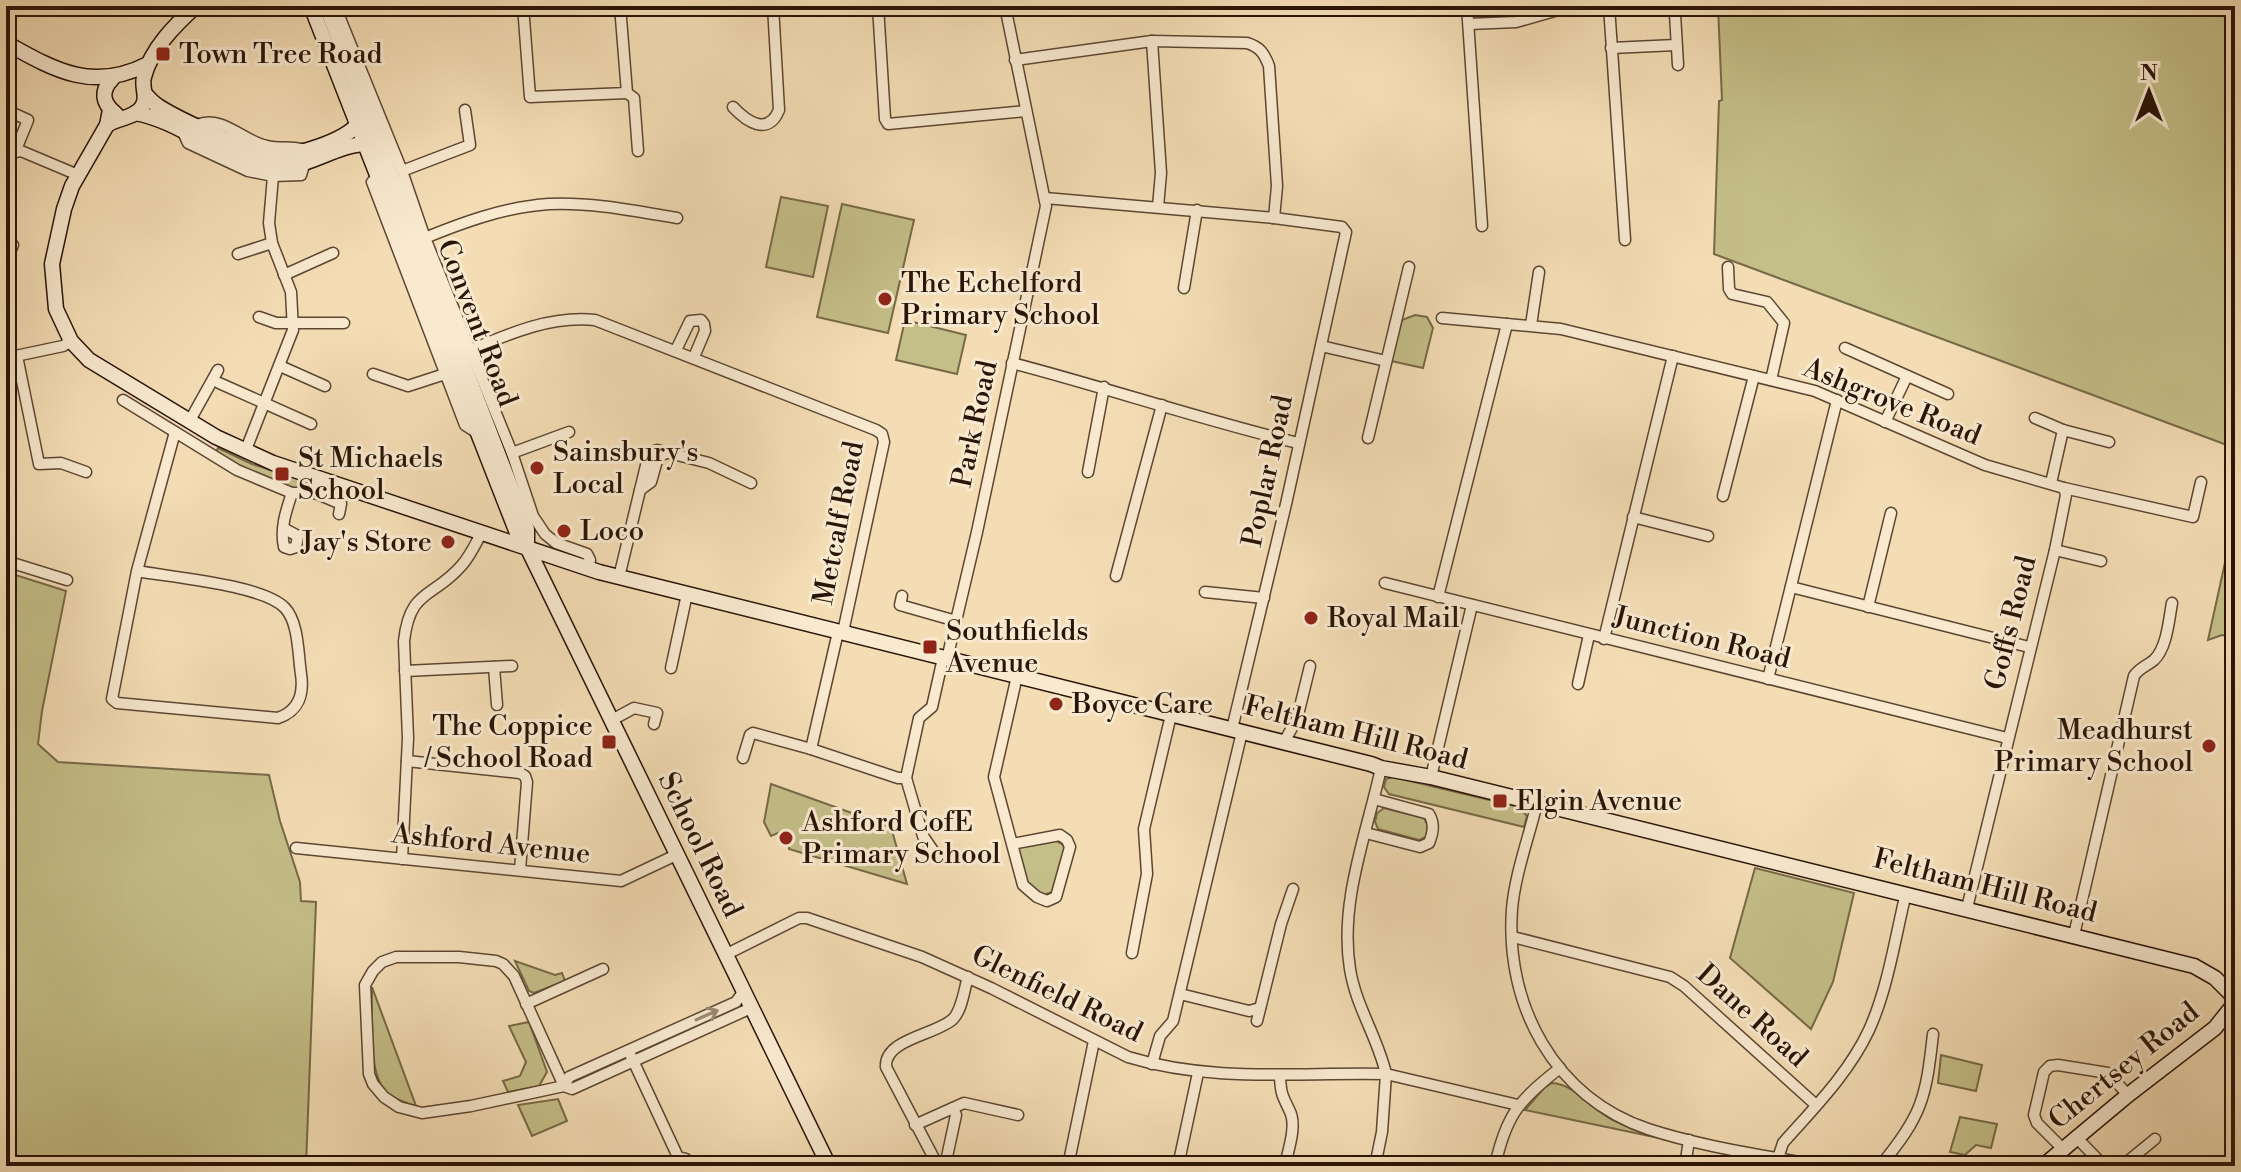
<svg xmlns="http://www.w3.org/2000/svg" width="2241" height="1172" viewBox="0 0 2241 1172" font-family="'Libre Bodoni',serif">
<rect width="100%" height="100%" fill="#f4ddb5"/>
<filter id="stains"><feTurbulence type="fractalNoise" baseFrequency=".0025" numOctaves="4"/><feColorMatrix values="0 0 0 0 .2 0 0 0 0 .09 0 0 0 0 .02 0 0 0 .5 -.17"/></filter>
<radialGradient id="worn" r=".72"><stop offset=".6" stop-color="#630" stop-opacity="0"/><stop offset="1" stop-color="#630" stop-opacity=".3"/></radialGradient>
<g fill="#c4be88" stroke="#776948" stroke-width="2">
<path d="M1718,6H2235V448L1714,254L1719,101L1722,100Z"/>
<path d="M781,197L828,206L813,277L766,267Z"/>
<path d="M842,204L914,220L888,333L817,317Z"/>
<path d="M1415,315L1427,317L1433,328L1423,368L1391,361L1402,320Z"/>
<path d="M905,320L966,335L957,374L896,360Z"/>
<path d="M218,448L252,464L313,483L311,488C285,495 238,466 216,452Z"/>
<path d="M2235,517V638L2222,635L2208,640Z"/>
<path d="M6,572L66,591L42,711L38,744L58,762L269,775L280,821L300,882L301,901L316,902L306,1166H6Z"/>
<path d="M1393,777L1519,807L1527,816L1524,827L1389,794L1384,787L1386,779Z"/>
<path d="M771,784L891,827L907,884L789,849V835L785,830L771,836L764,822Z"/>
<path d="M1384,808L1424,818L1428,826L1426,837L1419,840L1378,829L1375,822L1377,813Z"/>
<path d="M1055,840L1063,845L1065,851L1055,890C1032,907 1015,864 1019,846Z"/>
<path d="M1755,868L1854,893L1833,982L1811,1029L1730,958Z"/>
<path d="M515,961L555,975L562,973L565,981L534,993L529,991Z"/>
<path d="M372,987L416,1106C407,1103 395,1100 387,1093C367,1074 372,1014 372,987Z"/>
<path d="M529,1022L547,1072L539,1086L508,1092L503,1081L520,1076L526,1062L509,1026Z"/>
<path d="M1941,1055L1982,1065L1976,1091L1938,1083Z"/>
<path d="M1552,1083C1572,1083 1593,1109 1611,1119C1627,1127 1642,1133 1659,1138L1525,1110L1544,1088Z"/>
<path d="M558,1099L567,1121L532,1136L518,1105Z"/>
<path d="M1960,1117L1997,1124L1991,1148L1976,1145L1965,1155L1950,1152Z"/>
</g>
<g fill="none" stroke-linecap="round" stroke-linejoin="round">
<defs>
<g id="street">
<path d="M335,6L402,171L425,238L512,453L533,516L545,534L556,543L587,554L590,560L588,569"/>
<path d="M523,6L530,97L627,93L620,6"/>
<path d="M878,6L885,119L888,124L1026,111"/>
<path d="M1467,6L1482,226"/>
<path d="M1609,6L1625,240"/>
<path d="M1675,14L1678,65"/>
<path d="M1469,24L1516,22L1572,6"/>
<path d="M1152,41L1161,173L1158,207"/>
<path d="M1611,48L1676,45"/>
<path d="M1015,60L1152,41L1247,43C1260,47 1264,53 1269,66L1277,186L1274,218"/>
<path d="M627,93L634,98L638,151"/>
<path d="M733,107C746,121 768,137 779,110L773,6"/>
<path d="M6,110L28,120L15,152"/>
<path d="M197,125C222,114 244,142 267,146C280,149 292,146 305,150"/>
<path d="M182,130L188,143L248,171L273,176L301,175L305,162"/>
<path d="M6,158L15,152L21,151L78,175"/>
<path d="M402,171L470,145L465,110"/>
<path d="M377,177L372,182L465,425L476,432"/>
<path d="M1045,198L1274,218L1342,227L1346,232L1286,504L1232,729"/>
<path d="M420,240C461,223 504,207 549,204C592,202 635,211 677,218"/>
<path d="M6,250L10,252L13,245"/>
<path d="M238,254L272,243"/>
<path d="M1728,267L1729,289L1732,294L1767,302L1784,323L1771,380"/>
<path d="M284,275L333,253"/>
<path d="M1184,288L1197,210"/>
<path d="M259,317L276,323H344"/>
<path d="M1442,318L1561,329L1815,391L1985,465L2064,488L2193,517L2201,482"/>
<path d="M1531,325L1539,272"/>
<path d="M1321,346L1386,361"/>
<path d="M1845,348L1948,394"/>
<path d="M676,350L690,321L701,320L704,324L705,331L694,357"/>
<path d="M461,354C504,336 548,315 595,320L876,430L882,434L884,442L843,632"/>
<path d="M17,356L39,464L61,463L86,472"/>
<path d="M6,358L63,346L71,341"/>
<path d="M1012,363C1108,388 1202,420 1298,443"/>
<path d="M280,366L325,386"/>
<path d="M373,374L408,386L445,374"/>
<path d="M219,383L311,424"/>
<path d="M123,400L237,470L292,493H315L321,478"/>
<path d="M2035,418L2063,430L2109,442"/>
<path d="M189,422L218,370"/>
<path d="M1885,422L1907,376"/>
<path d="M1368,438L1409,267"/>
<path d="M245,452L293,330L291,292L272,243L269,223L273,176"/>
<path d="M512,453L569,432"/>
<path d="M1088,472L1104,387"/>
<path d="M2051,483L2063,430"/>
<path d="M640,490L651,482L658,457L666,453"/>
<path d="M315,493L341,504L339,514"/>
<path d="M1723,496L1754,376"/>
<path d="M1633,517L1708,536"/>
<path d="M283,528L298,536L296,547L290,549L284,547C280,528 286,511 292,493"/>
<path d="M2055,550L2101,561"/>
<path d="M6,561L67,580"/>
<path d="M137,571C170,577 264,585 285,608C299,623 298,655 301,674C304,694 299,711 278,718L117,703L112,699L137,571L175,432"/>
<path d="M1116,576L1162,405"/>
<path d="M619,577L649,453L657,450L709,463L751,483"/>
<path d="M1385,583L2007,738"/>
<path d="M1791,587L2029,647"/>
<path d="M1205,592L1264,598"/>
<path d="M902,596L900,605L956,621"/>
<path d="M1438,597L1507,324"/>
<path d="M1868,607L1891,513"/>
<path d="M1604,639L1673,356"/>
<path d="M947,659L977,532L1046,206L1005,6"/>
<path d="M494,667L497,705"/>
<path d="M671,668L687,594"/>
<path d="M405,671L512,666"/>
<path d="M1768,679L1837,400"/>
<path d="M1578,684L1589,635"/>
<path d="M610,721L634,708L657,713L654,724"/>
<path d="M1284,742L1297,719L1310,666"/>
<path d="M811,749L838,632"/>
<path d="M743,758L750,735L753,733L811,749L898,778H906"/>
<path d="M407,761L520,773L525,776L527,782L520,870"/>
<path d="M1381,768C1367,833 1339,902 1350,969C1356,1007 1378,1038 1386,1074L1518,1105"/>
<path d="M1431,777L1472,605"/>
<path d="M1537,803C1529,837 1515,874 1512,909C1505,1005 1554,1097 1648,1129C1703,1147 1763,1155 1820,1166"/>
<path d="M1366,833L1420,847L1429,843C1433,833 1435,824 1429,814L1374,799"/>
<path d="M1012,844L1060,835L1067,840L1070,847L1056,897L1047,901L1037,897L1023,885L994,777L1017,676"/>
<path d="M296,848L621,881L676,855"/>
<path d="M934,852L923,836L906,778L919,718L932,707L943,658"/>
<path d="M402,859L408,738L404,641C410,588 433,599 462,565C470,556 476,543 482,532"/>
<path d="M1967,908L2055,550L2066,495L2064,488"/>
<path d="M2074,935L2134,676C2139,668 2147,666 2154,660C2167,648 2169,619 2172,603"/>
<path d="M1513,937L1670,977L1684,986L1816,1105"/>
<path d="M1132,953L1147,874L1144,829L1171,715"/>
<path d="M725,955L799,918H807L922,957L991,988L1128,1057C1213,1083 1298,1072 1386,1074L1382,1132L1375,1166"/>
<path d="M1180,994L1249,1011L1260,1008"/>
<path d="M526,1004L603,969"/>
<path d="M1257,1021L1281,924L1293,889"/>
<path d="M630,1054L678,1157L686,1159"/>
<path d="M1152,1064L1160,1036L1173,1021L1242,732"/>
<path d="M1280,1077C1281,1098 1284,1097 1291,1114C1296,1129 1288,1150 1285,1166"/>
<path d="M564,1086L514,976L503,964L496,961L459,957H396L382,962L373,971L365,985L369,1074L373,1084L384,1097L399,1107L422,1113L471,1106L564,1086L572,1089L751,1008"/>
<path d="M564,1086L569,1077L736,1002L743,992"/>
<path d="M915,1125L964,1103L1018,1115"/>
<path d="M2076,1137L2104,1166"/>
<path d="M2062,1148L2037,1123L2034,1115L2044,1072L2050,1066L2058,1065L2108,1073L2128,1095"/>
<path d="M1778,1158L1783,1143C1814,1108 1849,1073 1869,1030C1888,988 1895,938 1906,893"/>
<path d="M938,1166L886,1067C884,1039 936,1035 953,1019C962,1010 964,990 968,977"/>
<path d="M945,1166L956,1115L953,1108"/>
<path d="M1068,1166L1094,1041"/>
<path d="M1178,1166L1198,1073"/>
<path d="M1495,1166C1506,1115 1519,1100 1560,1068"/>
<path d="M1685,1166L1689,1140"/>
<path d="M1880,1166C1922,1116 1926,1098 1933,1034"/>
<path d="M2122,1166L2155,1139"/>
</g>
<g id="secondary">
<path d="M311,6L517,533L527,547L829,1166"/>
<path d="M326,6L527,529V547"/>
<path d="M6,43C56,71 93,92 148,64"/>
<path d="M113,78C100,91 102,103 116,114"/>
<path d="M145,94C149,98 153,103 158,106C178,119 251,153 273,155C295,157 344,141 358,124"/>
<path d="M110,110L107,125L72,186L64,209L52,264L56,309L71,341L89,360L216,437L273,463L599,572L1371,764L1381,768L1431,777L2194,966L2215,978L2235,998"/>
<path d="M135,113C186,122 226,166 278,167C309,168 335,145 366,144"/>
<path d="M107,125C117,118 134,118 141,108C149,98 141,88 144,77C151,49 175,25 196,6"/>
<path d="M2043,1166L2128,1095L2215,1028L2235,1003"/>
</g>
</defs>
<use href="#street" stroke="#5c4632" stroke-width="13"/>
<use href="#secondary" stroke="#2a1407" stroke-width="17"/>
<use href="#street" stroke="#f8e9cf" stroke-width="10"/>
<use href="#secondary" stroke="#f8e9cf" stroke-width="14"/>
</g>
<defs><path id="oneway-shaft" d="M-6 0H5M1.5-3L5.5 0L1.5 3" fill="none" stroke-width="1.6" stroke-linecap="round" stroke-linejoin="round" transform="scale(2)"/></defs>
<use stroke="#9b8975" href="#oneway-shaft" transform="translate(707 1015) rotate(-24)"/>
<g fill="#8f2418" stroke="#f8e9cf" stroke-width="3">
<rect x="155" y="46" width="16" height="16" rx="4"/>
<circle cx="885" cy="299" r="8"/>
<circle cx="537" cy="468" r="8"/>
<rect x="274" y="466" width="16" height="16" rx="4"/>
<circle cx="564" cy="531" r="8"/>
<circle cx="448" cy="542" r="8"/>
<circle cx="1311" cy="618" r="8"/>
<rect x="922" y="639" width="16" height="16" rx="4"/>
<circle cx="1056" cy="704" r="8"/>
<rect x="601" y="734" width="16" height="16" rx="4"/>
<circle cx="2209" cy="746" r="8"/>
<rect x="1492" y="793" width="16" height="16" rx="4"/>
<circle cx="786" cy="838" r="8"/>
</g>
<g text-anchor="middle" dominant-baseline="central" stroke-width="6" stroke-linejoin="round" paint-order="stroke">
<g font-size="28" fill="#2a1407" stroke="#f8e9cf" text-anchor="start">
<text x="179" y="54">Town Tree Road</text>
<text x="901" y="283">The Echelford<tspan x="901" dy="32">Primary School</tspan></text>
<text x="553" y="452">Sainsbury's<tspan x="553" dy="32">Local</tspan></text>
<text x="298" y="458">St Michaels<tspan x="298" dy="32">School</tspan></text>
<text x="580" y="531">Loco</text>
<text x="432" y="542" text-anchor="end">Jay's Store</text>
<text x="1327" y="618">Royal Mail</text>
<text x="946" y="631">Southfields<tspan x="946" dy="32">Avenue</tspan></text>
<text x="1072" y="704">Boyce Care</text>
<text x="593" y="726" text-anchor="end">The Coppice<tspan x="593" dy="32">/ School Road</tspan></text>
<text x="2193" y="730" text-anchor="end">Meadhurst<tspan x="2193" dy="32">Primary School</tspan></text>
<text x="1516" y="801">Elgin Avenue</text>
<text x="802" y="822">Ashford CofE<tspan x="802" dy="32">Primary School</tspan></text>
</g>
<g font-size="28" fill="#2a1407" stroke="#f8e9cf">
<text transform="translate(477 323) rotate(69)">Convent Road</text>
<text transform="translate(1892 402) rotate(22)">Ashgrove Road</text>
<text transform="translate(975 424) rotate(-78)">Park Road</text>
<text transform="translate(1268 471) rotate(-78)">Poplar Road</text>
<text transform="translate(839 523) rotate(-79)">Metcalf Road</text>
<text transform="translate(2011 623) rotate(-76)">Goffs Road</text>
<text transform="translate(1702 638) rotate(14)">Junction Road</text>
<text transform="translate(1356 733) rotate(14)">Feltham Hill Road</text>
<text transform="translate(491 844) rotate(6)">Ashford Avenue</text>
<text transform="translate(700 845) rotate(64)">School Road</text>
<text transform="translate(1985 886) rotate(14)">Feltham Hill Road</text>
<text transform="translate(1057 994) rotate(26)">Glenfield Road</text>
<text transform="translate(1752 1016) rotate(42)">Dane Road</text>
<text transform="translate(2124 1066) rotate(-39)">Chertsey Road</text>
</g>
</g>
<rect width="2241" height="1172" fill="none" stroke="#f4ddb5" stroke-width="32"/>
<rect x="8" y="8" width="2225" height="1156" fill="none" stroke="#2a1407" stroke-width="4"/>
<rect x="16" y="16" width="2209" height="1140" fill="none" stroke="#2a1407" stroke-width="2"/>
<g transform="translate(2149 92)" stroke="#f8e9cf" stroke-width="6" paint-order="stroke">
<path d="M0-6L14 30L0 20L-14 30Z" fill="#2a1407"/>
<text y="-12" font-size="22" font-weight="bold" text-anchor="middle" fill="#2a1407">N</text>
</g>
<rect width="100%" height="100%" filter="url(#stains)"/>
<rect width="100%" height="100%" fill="url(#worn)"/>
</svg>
